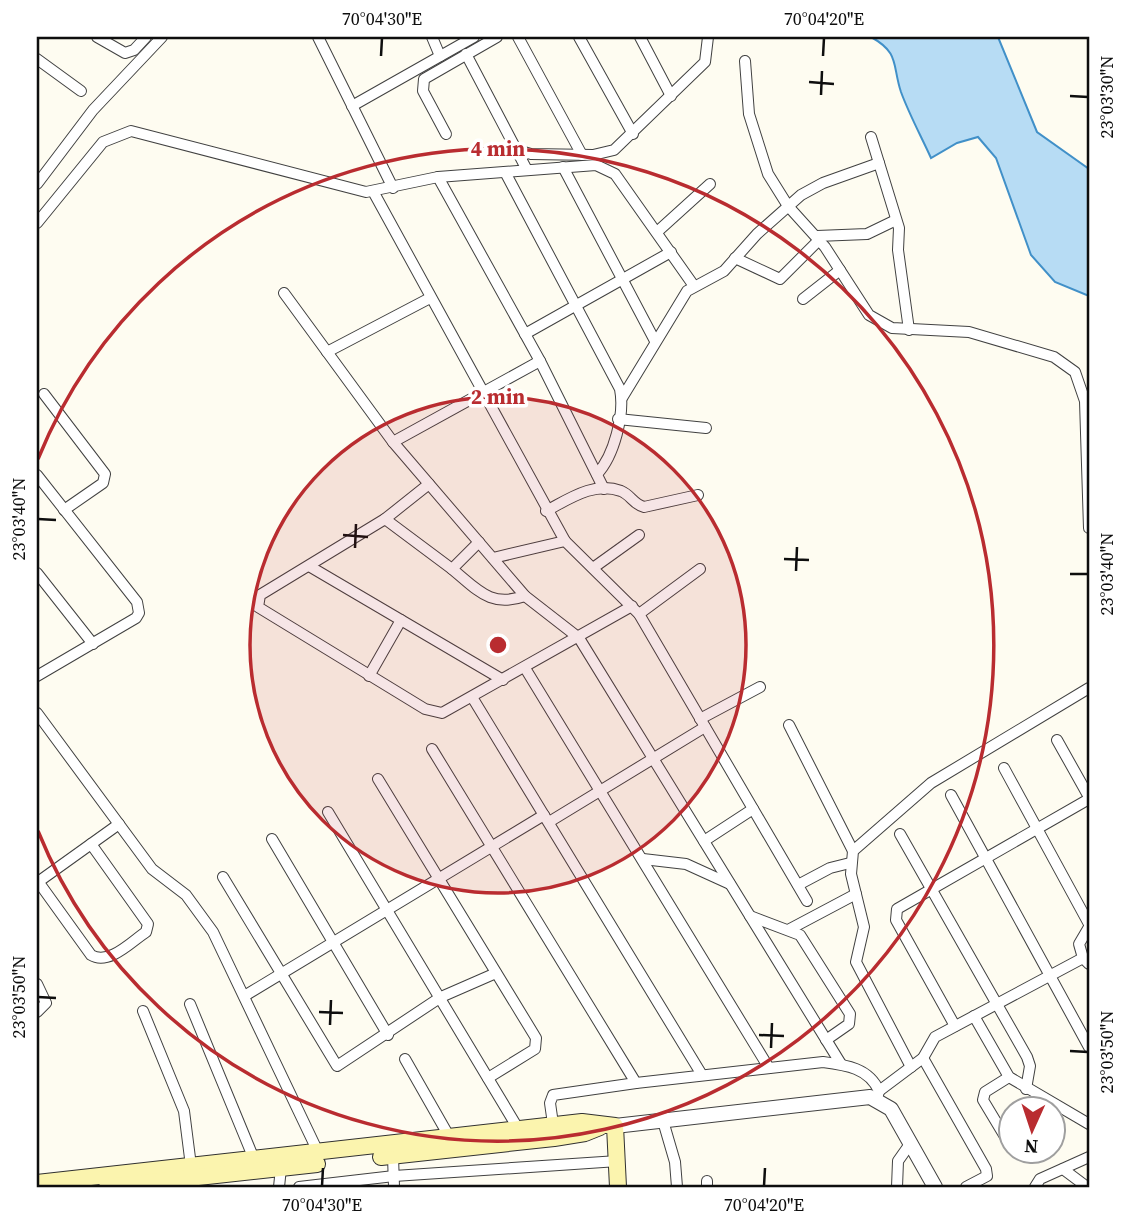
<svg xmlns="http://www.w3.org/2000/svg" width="1126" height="1224" viewBox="0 0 1126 1224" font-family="'Source Serif 4',serif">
<rect width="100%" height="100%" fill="#fefcf1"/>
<path fill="#b7dcf4" stroke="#4190c8" stroke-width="2" d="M871,37H998L1037,132L1089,169V296L1055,282L1031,255L996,158L978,137L957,143L931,158C921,136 909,114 901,92C892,65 900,53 871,37Z"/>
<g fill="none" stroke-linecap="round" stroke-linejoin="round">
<defs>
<g id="minor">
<path d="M97,37L125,53L134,50L146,37"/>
<path d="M318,37L393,188"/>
<path d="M432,37L440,56"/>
<path d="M518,37L582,155"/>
<path d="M579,37L633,134"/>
<path d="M640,37L671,96"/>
<path d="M466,54L527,170"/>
<path d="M37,59L81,91"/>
<path d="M745,61L749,114L768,174L788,206L825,247L869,315L892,328L969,332L1054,357L1075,372L1085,401L1089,528"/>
<path d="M352,106L474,37"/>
<path d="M446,134L423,91L424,79L497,37"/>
<path d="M871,137L899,228L898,250L909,330"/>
<path d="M517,150L531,154L593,155L614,150L705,62L708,37"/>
<path d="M563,167L655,341"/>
<path d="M505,172L620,389C625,414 614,456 597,474"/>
<path d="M438,177L540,361L604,489"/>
<path d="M37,184L93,110L162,37"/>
<path d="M374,193L565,541"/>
<path d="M37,223L103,142L131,131L366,192L438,177L596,165L615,174L694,286"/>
<path d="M657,232L710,184"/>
<path d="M817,236L867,234L896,220"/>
<path d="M735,258L780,279L819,240"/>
<path d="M284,293L393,442L525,596L579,638L841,1064"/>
<path d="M803,299L840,270"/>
<path d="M525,334L671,252"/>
<path d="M327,352L430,298"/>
<path d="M44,394L105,474L103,483L64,510"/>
<path d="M622,398L687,291L724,271L757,234L801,195L823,183L879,163"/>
<path d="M618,419L706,428"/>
<path d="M393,442L540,361"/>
<path d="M37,475L137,602L139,613L136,618L37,676"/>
<path d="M546,511C569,499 594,481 621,491C631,495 633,504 644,507L698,495"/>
<path d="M385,519L429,484"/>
<path d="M479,542L452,569L385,519L260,595L258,607L425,709L442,713L632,606"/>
<path d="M493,558L565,541L639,614L807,901"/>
<path d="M309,566L503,680"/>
<path d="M593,568L639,535"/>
<path d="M452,569C478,590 490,608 525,596"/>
<path d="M37,573L93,644"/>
<path d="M639,614L700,569"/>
<path d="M525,668L769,1068"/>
<path d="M369,676L401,620"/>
<path d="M472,697L702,1075"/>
<path d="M37,713L152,869L186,895L213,932L319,1154"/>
<path d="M700,719L760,687"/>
<path d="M789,725L853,851"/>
<path d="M1057,740L1089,797"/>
<path d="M432,749L636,1083L823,1062C846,1065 869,1068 879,1091L877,1099"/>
<path d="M1004,768L1089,924"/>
<path d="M378,779L536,1038L535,1049L488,1078"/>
<path d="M951,795L1089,1047"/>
<path d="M328,812L519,1130"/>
<path d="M549,822L705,727"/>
<path d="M900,834L1027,1057L1030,1066L1026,1089"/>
<path d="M272,839L388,1035"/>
<path d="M704,841L753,809"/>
<path d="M643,859L686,864L730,884"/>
<path d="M223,877L337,1066L441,997L496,973"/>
<path d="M37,880L91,955C109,966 132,941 146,932L148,924L91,844"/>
<path d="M38,882L119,824"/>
<path d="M798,885L830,868L850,863"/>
<path d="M750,916L800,935L850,1014L849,1024L826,1040"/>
<path d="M1089,927L1079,944L1083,958L1089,964"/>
<path d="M790,929L856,894"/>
<path d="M37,984L46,1003L37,1012"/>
<path d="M246,995L544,815"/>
<path d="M190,1004L254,1159"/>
<path d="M143,1011L184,1111L191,1166"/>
<path d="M974,1016L1009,1077L1089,1124"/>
<path d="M955,1026L896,920L897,909L1089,799"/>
<path d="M923,1058L986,1169L987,1176L966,1187"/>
<path d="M405,1059L450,1138"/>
<path d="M911,1067L856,962L864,927L851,874L853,851L931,783L1089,688"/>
<path d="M1009,1077L985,1092L983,1100L1010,1145"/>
<path d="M879,1091L923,1058L935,1037L1083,958"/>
<path d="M663,1121L675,1162L677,1187"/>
<path d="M553,1124L550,1103L553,1095L636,1083"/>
<path d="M393,1156L394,1187"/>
<path d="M1063,1169L1087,1187"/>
<path d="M279,1187L281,1168"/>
<path d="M299,1187L394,1176L618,1161"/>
<path d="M707,1187V1181"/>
<path d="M897,1187L898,1161L910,1144"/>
<path d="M1035,1187L1040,1179L1089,1157"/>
</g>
<path id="tertiary" d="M615,1126L870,1097L891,1109L935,1187"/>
<g id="secondary">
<path d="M381,1157L554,1138L585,1133L600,1127"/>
<path d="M37,1183L582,1122L615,1126L618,1187"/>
<path d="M107,1187L317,1164"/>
</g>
</defs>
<use href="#minor" stroke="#414141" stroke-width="12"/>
<use href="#tertiary" stroke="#414141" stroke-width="16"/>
<use href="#secondary" stroke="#303030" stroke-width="18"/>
<use href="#minor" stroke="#fff" stroke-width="10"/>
<use href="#tertiary" stroke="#fff" stroke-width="14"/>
<use href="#secondary" stroke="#fbf4ae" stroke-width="16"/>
</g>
<path fill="none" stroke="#0e0e0e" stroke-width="2.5" d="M381,56L382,38M823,56L824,38M809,82L834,84M821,95L822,71M1070,96L1088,97M38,519L56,520M343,535L368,537M355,548L356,524M784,559L809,560M796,571L797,547M1070,574H1088M38,997L56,998M319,1012L343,1013M330,1025L331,1000M759,1035L784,1036M771,1048L772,1023M1070,1051L1088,1052M322,1186L323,1168M764,1186L765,1168"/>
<circle cx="498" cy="645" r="248" fill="#b92c30" fill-opacity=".12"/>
<g fill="none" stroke="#b92c30" stroke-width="3.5">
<circle cx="498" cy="645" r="248"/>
<path d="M38 459A496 496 0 1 1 38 831"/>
</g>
<circle cx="498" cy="645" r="10" fill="#b92c30" stroke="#fff" stroke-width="3.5"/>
<g font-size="21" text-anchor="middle" font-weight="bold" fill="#b92c30" stroke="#fff" stroke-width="7" stroke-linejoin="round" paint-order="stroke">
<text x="498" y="156">4 min</text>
<text x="498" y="404">2 min</text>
</g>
<rect width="1126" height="1224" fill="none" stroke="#ffffff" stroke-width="77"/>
<g transform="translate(1032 1130) rotate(183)"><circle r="33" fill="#ffffff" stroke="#9f9f9f" stroke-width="2"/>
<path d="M0-5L12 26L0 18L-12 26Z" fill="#b92c30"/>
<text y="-10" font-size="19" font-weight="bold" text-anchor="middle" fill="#0e0e0e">N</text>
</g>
<rect x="38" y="38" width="1050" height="1148" fill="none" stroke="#0e0e0e" stroke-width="2.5"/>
<g font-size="18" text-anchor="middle" fill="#0e0e0e">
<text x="382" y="25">70°04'30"E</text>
<text x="824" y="25">70°04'20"E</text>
<text transform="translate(1107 97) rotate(-90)" y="6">23°03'30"N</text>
<text transform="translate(19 519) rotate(-90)" y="6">23°03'40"N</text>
<text transform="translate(1107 574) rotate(-90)" y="6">23°03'40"N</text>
<text transform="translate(19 997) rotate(-90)" y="6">23°03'50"N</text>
<text transform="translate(1107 1052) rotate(-90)" y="6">23°03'50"N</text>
<text x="322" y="1211">70°04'30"E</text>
<text x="764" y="1211">70°04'20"E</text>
</g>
</svg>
